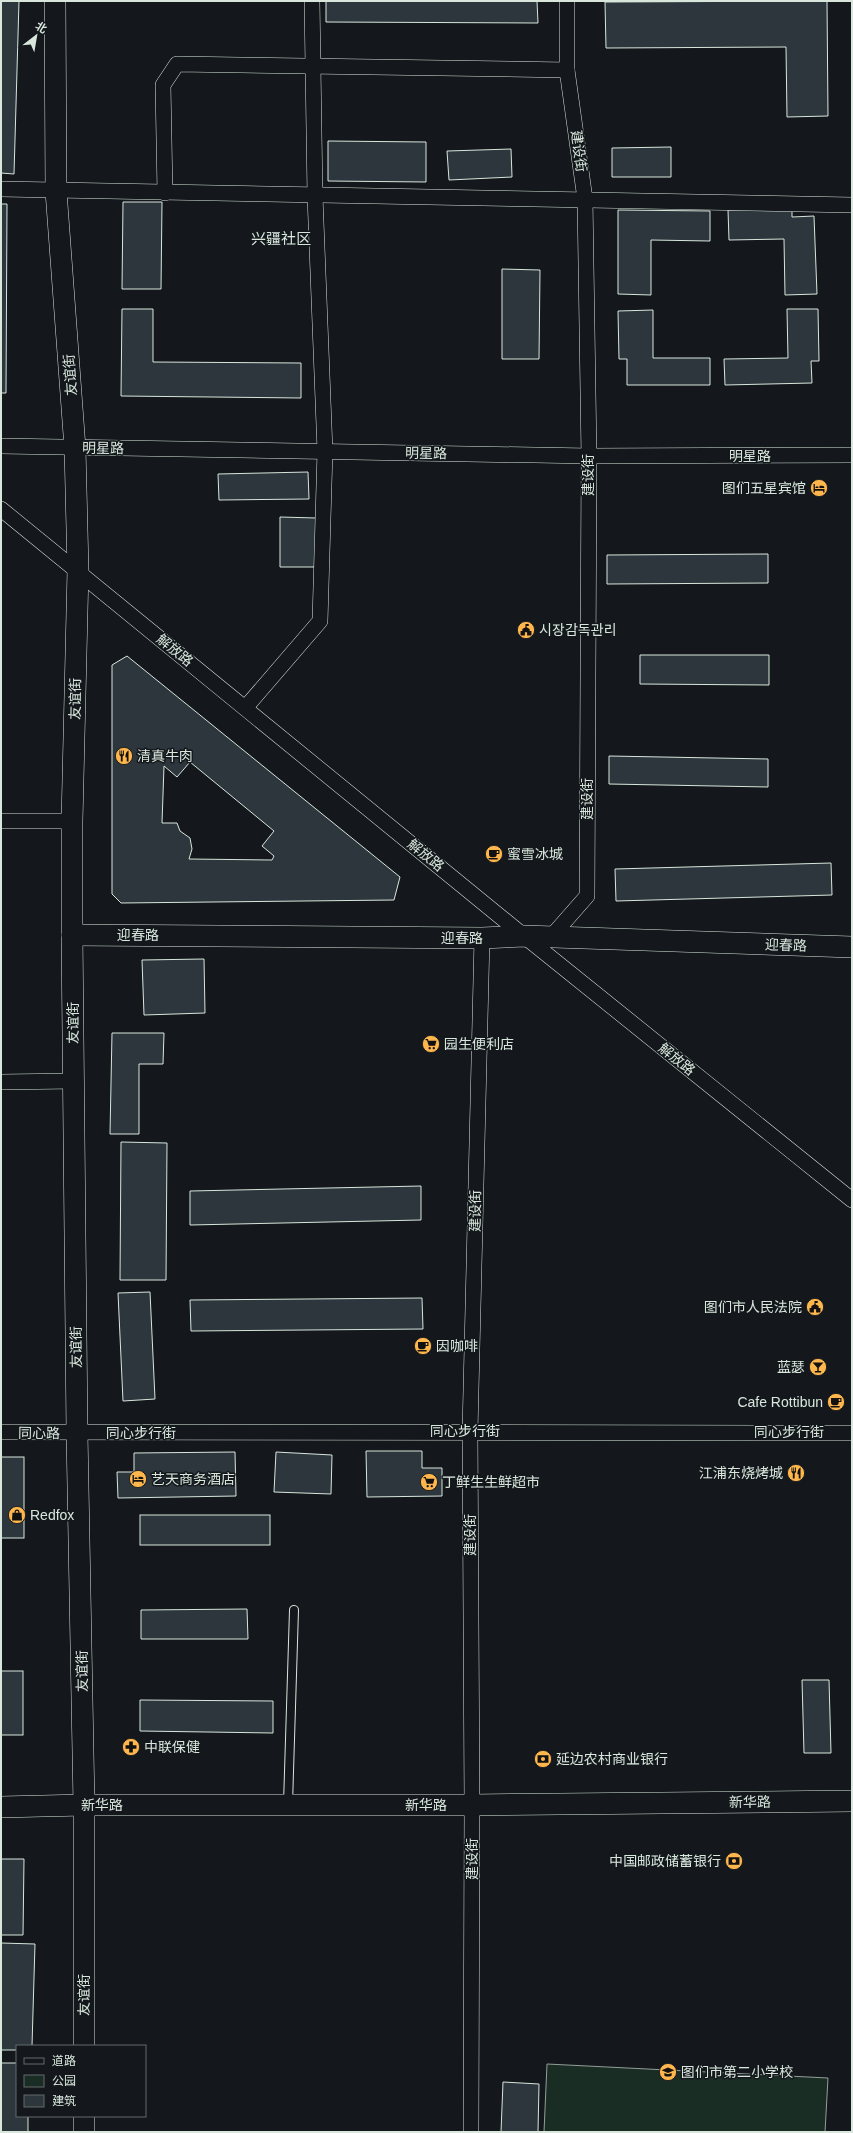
<svg xmlns="http://www.w3.org/2000/svg" width="853" height="2133" viewBox="0 0 853 2133" font-family="Helvetica,'Noto Sans SC','Noto Sans KR',sans-serif">
<rect width="100%" height="100%" fill="#14181c"/>
<path fill="#1a2d24" stroke="#939e99" d="M547,2064L828,2078L825,2132H544Z"/>
<g fill="#2c363c" stroke="#d8e6dc" fill-rule="evenodd">
<path d="M1,1H19L14,174L1,173Z"/>
<path d="M326,1H537L538,23L326,22Z"/>
<path d="M827,1L828,116L787,117L786,47L606,48L605,2Z"/>
<path d="M328,141L426,142V182L328,181Z"/>
<path d="M671,147V177H612V148Z"/>
<path d="M511,149L512,177L449,180L447,151Z"/>
<path d="M123,202H162L161,289H122Z"/>
<path d="M1,204H7L6,393H1Z"/>
<path d="M792,208V217L814,216L817,294L785,295L784,239L729,240L728,210Z"/>
<path d="M618,210L710,211V241L651,240V295L618,294Z"/>
<path d="M502,269L540,270L539,359H502Z"/>
<path d="M122,309H153V362L301,363V398L121,396Z"/>
<path d="M787,309H818L819,361H811L812,383L725,385L724,359L788,358Z"/>
<path d="M653,310V358H710V385H627V359H619L618,311Z"/>
<path d="M308,472L309,499L219,500L218,474Z"/>
<path d="M280,517L316,518L315,567H280Z"/>
<path d="M768,554V583L607,584V555Z"/>
<path d="M640,655H769V685L640,684Z"/>
<path d="M127,656L400,877L394,900L121,903L112,894V665ZM190,762L274,831L262,846L274,856L272,860L189,859L192,849L190,838L180,831L177,823H162L164,766L177,777Z"/>
<path d="M609,756L768,759V787L609,784Z"/>
<path d="M831,863L832,895L616,901L615,869Z"/>
<path d="M204,959L205,1013L144,1015L142,960Z"/>
<path d="M112,1033H164L163,1064H139V1134H110Z"/>
<path d="M121,1142L167,1143L166,1280H120Z"/>
<path d="M421,1186V1220L190,1225V1191Z"/>
<path d="M150,1292L155,1399L123,1401L118,1293Z"/>
<path d="M422,1298L423,1329L191,1331L190,1300Z"/>
<path d="M366,1451H422V1468H442V1496L367,1497Z"/>
<path d="M235,1452L236,1496L118,1498L117,1472H134V1453Z"/>
<path d="M276,1452L332,1455L331,1494L274,1492Z"/>
<rect x="1" y="1457" width="23" height="81"/>
<rect x="140" y="1515" width="130" height="30"/>
<path d="M247,1609L248,1639H141V1610Z"/>
<rect x="1" y="1671" width="22" height="64"/>
<path d="M802,1680H829L831,1753H804Z"/>
<path d="M140,1700L273,1701V1733L140,1731Z"/>
<path d="M1,1859H24L23,1935H1Z"/>
<path d="M1,1943L35,1944L32,2046H17V2050H1Z"/>
<path d="M1,2063H17V2116H28V2132H1Z"/>
<path d="M503,2082L539,2084L538,2132H501Z"/>
</g>
<g fill="none" stroke-linecap="round" stroke-linejoin="round">
<defs>
<path id="lane" d="M288,1804L294,1610"/>
<g id="street">
<path d="M1,189L852,205"/>
<path d="M165,193L163,85L177,64L567,70"/>
<path d="M1,446L589,456L852,455"/>
<path d="M1,509L524,936L852,1200"/>
<path d="M246,707L320,621L325,451L315,196L312,1"/>
<path d="M1,821H72"/>
<path d="M551,937L587,896L589,456L585,199L567,70V1"/>
<path d="M1,1082L73,1081"/>
<path d="M1,1432L852,1433"/>
<path d="M471,2132L472,1805L470,1431L482,938"/>
</g>
<g id="secondary">
<path d="M55,1L56,191L75,448L78,570L72,821V935L77,1433L84,1805V2046"/>
<path d="M72,935L482,938L524,936L852,947"/>
<path d="M1,1807L84,1805H472L852,1801"/>
<path d="M84,2132V2116"/>
</g>
</defs>
<use href="#lane" stroke="#d8e6dc" stroke-width="10"/>
<use href="#street" stroke="#d8e6dc" stroke-width="16"/>
<use href="#secondary" stroke="#d8e6dc" stroke-width="22"/>
<use href="#lane" stroke="#14181c" stroke-width="8"/>
<use href="#street" stroke="#14181c" stroke-width="15"/>
<use href="#secondary" stroke="#14181c" stroke-width="21"/>
</g>
<defs>
<symbol id="hotel-disc" viewBox="-11 -11 22 22"><circle r="9.5" fill="#ffb74d" stroke="#14181c"/><path d="M-6-4.5h1.5V1H6V5H4.5V3h-9V5H-6ZM-4 0a1.8 1.8 0 1 1 3.6 0ZM.5 0V-2.5h3Q6-2.5 6 0Z" fill="#111"/></symbol>
<symbol id="civic-disc" viewBox="-11 -11 22 22"><circle r="9.5" fill="#ffb74d" stroke="#14181c"/><path d="M-.6-6.5H3V-4.5H.6V-3L4-1V1h2V6H-6V1h2V-1L-.6-3ZM-1.2 2.5V6h2.4V2.5Z" fill="#111"/></symbol>
<symbol id="restaurant-disc" viewBox="-11 -11 22 22"><circle r="9.5" fill="#ffb74d" stroke="#14181c"/><path d="M-5-6h1v4h1v-4h1v4h1v-4h1v5L-1.5 .5V6h-2V.5L-5-1ZM5-6V6H3V1.5H1.5Q1.5-4 5-6Z" fill="#111"/></symbol>
<symbol id="cafe-disc" viewBox="-11 -11 22 22"><circle r="9.5" fill="#ffb74d" stroke="#14181c"/><path d="M-5.5-4.5H6V0H3Q3 3.5 0 3.5H-2.5Q-5.5 3.5-5.5 0ZM3-3.2v2h1.7v-2ZM-6 4.5H4V6H-6Z" fill="#111"/></symbol>
<symbol id="supermarket-disc" viewBox="-11 -11 22 22"><circle r="9.5" fill="#ffb74d" stroke="#14181c"/><path d="M-6-5.5h2.5l.6 2H6L4.5 2H-2.5L-4.4-4H-6ZM-1.5 3.2a1.3 1.3 0 1 0 .1 0ZM3 3.2a1.3 1.3 0 1 0 .1 0Z" fill="#111"/></symbol>
<symbol id="bar-disc" viewBox="-11 -11 22 22"><circle r="9.5" fill="#ffb74d" stroke="#14181c"/><path d="M-6-5H6L.8 .8V4.5H3.5V6h-7V4.5H-.8V.8Z" fill="#111"/></symbol>
<symbol id="shop-disc" viewBox="-11 -11 22 22"><circle r="9.5" fill="#ffb74d" stroke="#14181c"/><path d="M-5-2.5h2.3a2.7 3.5 0 0 1 5.4 0H5L5.5 6h-11ZM-1.5-2.5h3a1.5 2.3 0 0 0-3 0Z" fill="#111"/></symbol>
<symbol id="pharmacy-disc" viewBox="-11 -11 22 22"><circle r="9.5" fill="#ffb74d" stroke="#14181c"/><path d="M-2-6h4v4h4v4h-4v4h-4v-4h-4v-4h4Z" fill="#111"/></symbol>
<symbol id="bank-disc" viewBox="-11 -11 22 22"><circle r="9.5" fill="#ffb74d" stroke="#14181c"/><path d="M-6-4H6V4H-6ZM0-2.3a2.3 2.3 0 1 0 0 4.6a2.3 2.3 0 1 0 0-4.6Z" fill="#111"/></symbol>
<symbol id="school-disc" viewBox="-11 -11 22 22"><circle r="9.5" fill="#ffb74d" stroke="#14181c"/><path d="M0-5L7-2L0 1L-7-2ZM-4 1L0 2.5L4 1V4Q0 6-4 4Z" fill="#111"/></symbol>
</defs>
<g fill-rule="evenodd">
<use href="#hotel-disc" x="809" y="478" width="20" height="20"/>
<use href="#civic-disc" x="516" y="620" width="20" height="20"/>
<use href="#restaurant-disc" x="114" y="746" width="20" height="20"/>
<use href="#cafe-disc" x="484" y="844" width="20" height="20"/>
<use href="#supermarket-disc" x="421" y="1034" width="20" height="20"/>
<use href="#civic-disc" x="805" y="1297" width="20" height="20"/>
<use href="#cafe-disc" x="413" y="1336" width="20" height="20"/>
<use href="#bar-disc" x="808" y="1357" width="20" height="20"/>
<use href="#cafe-disc" x="826" y="1392" width="20" height="20"/>
<use href="#restaurant-disc" x="786" y="1463" width="20" height="20"/>
<use href="#hotel-disc" x="128" y="1469" width="20" height="20"/>
<use href="#supermarket-disc" x="419" y="1472" width="20" height="20"/>
<use href="#shop-disc" x="7" y="1505" width="20" height="20"/>
<use href="#pharmacy-disc" x="121" y="1737" width="20" height="20"/>
<use href="#bank-disc" x="533" y="1749" width="20" height="20"/>
<use href="#bank-disc" x="724" y="1851" width="20" height="20"/>
<use href="#school-disc" x="658" y="2062" width="20" height="20"/>
</g>
<g text-anchor="middle" dominant-baseline="central" stroke-width="3" stroke-linejoin="round" paint-order="stroke">
<g font-size="14" fill="#d8e6dc" stroke="#14181c">
<text transform="translate(579 151) rotate(82)">建设街</text>
<text transform="translate(70 375) rotate(-94)">友谊街</text>
<text transform="translate(103 448) rotate(1)">明星路</text>
<text transform="translate(426 453) rotate(1)">明星路</text>
<text x="750" y="456">明星路</text>
<text transform="translate(588 475) rotate(-90)">建设街</text>
<text transform="translate(175 650) rotate(39)">解放路</text>
<text transform="translate(75 699) rotate(-89)">友谊街</text>
<text transform="translate(587 799) rotate(-90)">建设街</text>
<text transform="translate(426 855) rotate(39)">解放路</text>
<text x="138" y="935">迎春路</text>
<text x="462" y="938">迎春路</text>
<text transform="translate(786 945) rotate(2)">迎春路</text>
<text transform="translate(73 1023) rotate(-90)">友谊街</text>
<text transform="translate(677 1059) rotate(39)">解放路</text>
<text transform="translate(475 1211) rotate(-89)">建设街</text>
<text transform="translate(76 1347) rotate(-91)">友谊街</text>
<text x="465" y="1431">同心步行街</text>
<text x="789" y="1432">同心步行街</text>
<text transform="translate(39 1433) rotate(1)">同心路</text>
<text x="141" y="1433">同心步行街</text>
<text transform="translate(470 1535) rotate(-90)">建设街</text>
<text transform="translate(82 1671) rotate(-91)">友谊街</text>
<text transform="translate(750 1802) rotate(-1)">新华路</text>
<text x="102" y="1805">新华路</text>
<text x="426" y="1805">新华路</text>
<text transform="translate(472 1859) rotate(-90)">建设街</text>
<text transform="translate(84 1995) rotate(-90)">友谊街</text>
</g>
<g font-size="14" fill="#d8e6dc" stroke="#14181c" text-anchor="start">
<text x="806" y="488" text-anchor="end">图们五星宾馆</text>
<text x="539" y="630">시장감독관리</text>
<text x="137" y="756">清真牛肉</text>
<text x="507" y="854">蜜雪冰城</text>
<text x="444" y="1044">园生便利店</text>
<text x="802" y="1307" text-anchor="end">图们市人民法院</text>
<text x="436" y="1346">因咖啡</text>
<text x="805" y="1367" text-anchor="end">蓝瑟</text>
<text x="823" y="1402" text-anchor="end">Cafe Rottibun</text>
<text x="783" y="1473" text-anchor="end">江浦东烧烤城</text>
<text x="151" y="1479">艺天商务酒店</text>
<text x="442" y="1482">丁鲜生生鲜超市</text>
<text x="30" y="1515">Redfox</text>
<text x="144" y="1747">中联保健</text>
<text x="556" y="1759">延边农村商业银行</text>
<text x="721" y="1861" text-anchor="end">中国邮政储蓄银行</text>
<text x="681" y="2072">图们市第二小学校</text>
</g>
<g font-size="15" fill="#d8e6dc" stroke="#14181c">
<text x="281" y="238">兴疆社区</text>
</g>
</g>
<rect width="853" height="2133" fill="none" stroke="#d8e6dc" stroke-width="4"/>
<rect x="16" y="2045" width="130" height="72" fill="#14181c" stroke="#626a69"/>
<rect x="24" y="2058" width="20" height="6" fill="#14181c" stroke="#626a69"/>
<text x="52" y="2065" font-size="12" fill="#d8e6dc">道路</text>
<rect x="24" y="2075" width="20" height="12" fill="#1a2d24" stroke="#626a69"/>
<text x="52" y="2085" font-size="12" fill="#d8e6dc">公园</text>
<rect x="24" y="2095" width="20" height="12" fill="#2c363c" stroke="#626a69"/>
<text x="52" y="2105" font-size="12" fill="#d8e6dc">建筑</text>
<g transform="translate(36 36) rotate(31)" stroke="#14181c" stroke-width="3" paint-order="stroke">
<path d="M0-3L7 15L0 10L-7 15Z" fill="#d8e6dc"/>
<text y="-6" font-size="11" font-weight="bold" text-anchor="middle" fill="#d8e6dc">北</text>
</g>
</svg>
